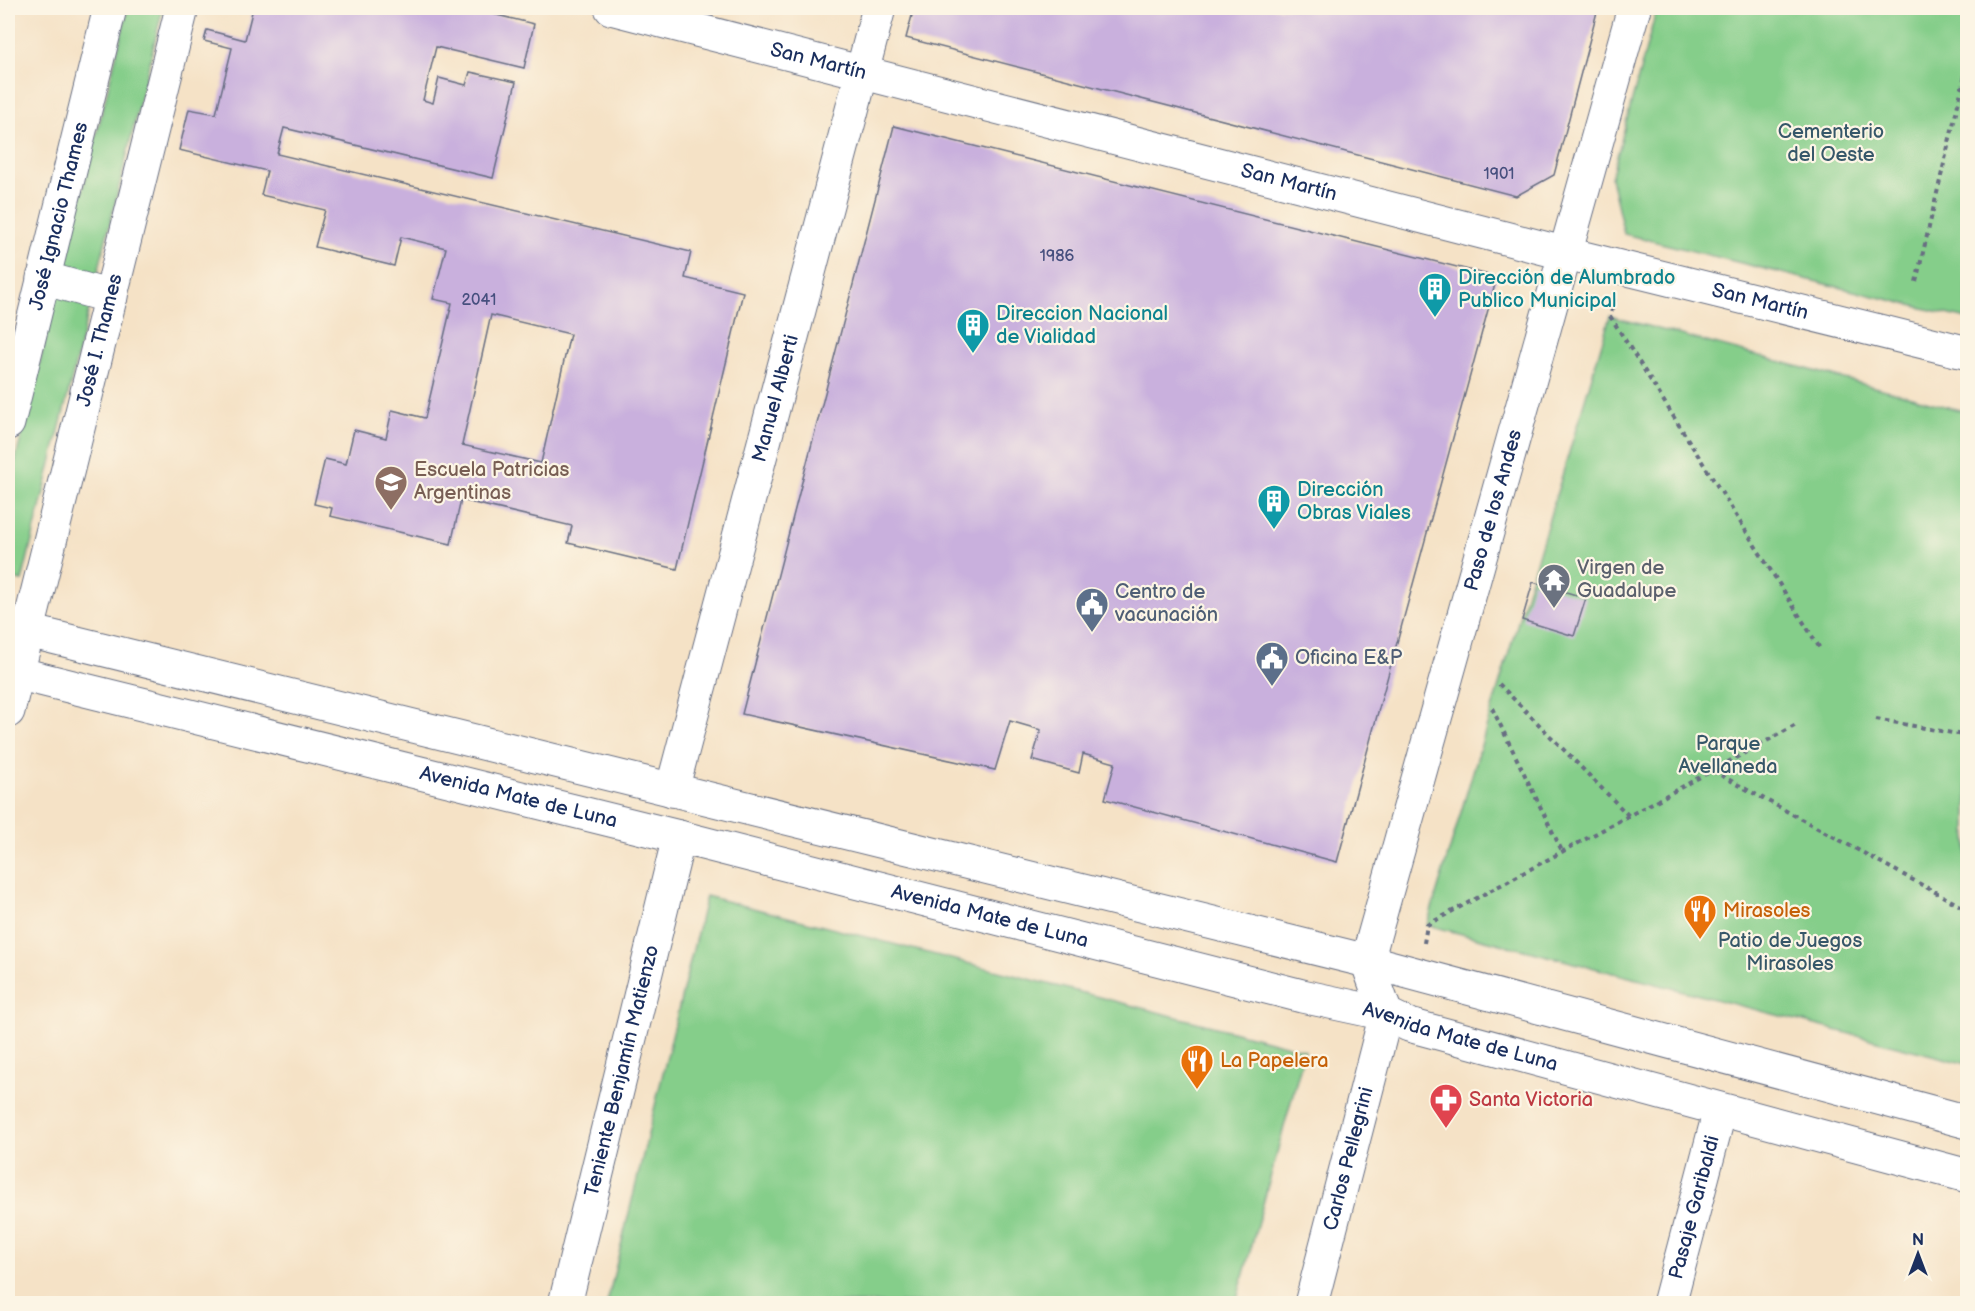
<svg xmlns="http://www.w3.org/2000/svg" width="1975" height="1311" viewBox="0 0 1975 1311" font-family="'Balsamiq Sans',sans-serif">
<rect width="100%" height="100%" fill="#fcf5e5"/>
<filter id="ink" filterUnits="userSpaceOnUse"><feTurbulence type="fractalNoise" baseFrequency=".0167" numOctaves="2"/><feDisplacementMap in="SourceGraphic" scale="12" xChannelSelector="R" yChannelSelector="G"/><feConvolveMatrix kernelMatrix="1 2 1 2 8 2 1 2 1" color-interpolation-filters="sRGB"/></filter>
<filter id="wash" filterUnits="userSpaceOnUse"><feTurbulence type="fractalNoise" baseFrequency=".008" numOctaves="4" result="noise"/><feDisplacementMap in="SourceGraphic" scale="24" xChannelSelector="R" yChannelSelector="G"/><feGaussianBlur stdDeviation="1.35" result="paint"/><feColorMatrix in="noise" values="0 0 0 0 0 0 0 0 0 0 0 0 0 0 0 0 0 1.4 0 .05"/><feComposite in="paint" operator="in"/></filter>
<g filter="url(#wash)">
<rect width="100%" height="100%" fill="#f5e2c6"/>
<g fill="#85ce8a" stroke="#507e74" stroke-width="1.5">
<path d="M128,8H163L22,581L8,578V490Z"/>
<path d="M1657,8H1967V319L1624,234L1611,178Z"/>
<path d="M1610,316L1967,412V1064L1427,925Z"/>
<path d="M706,896L1305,1050L1236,1303H607Z"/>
</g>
<g id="blocks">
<g fill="#c9b0dd" fill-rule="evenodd">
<path d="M253,8H468L534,24L524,68L436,47L423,100L433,103L439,78L466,85L470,72L516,82L493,178L284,128L277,154L691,252L685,278L743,292L677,569L568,543L572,526L461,500L451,544L330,516L332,508L314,504L325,459L346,464L354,430L386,438L392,410L425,418L452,303L433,299L446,248L401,237L394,266L315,247L325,210L261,195L267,171L179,150L189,109L216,114L232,48L204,41L207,30L245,40ZM491,315L570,334L541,463L462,445Z"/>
<path d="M914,8H1598L1554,175L1516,196L906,38Z"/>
<path d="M894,126L1497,277L1337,862L1105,799L1115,763L1083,754L1079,773L1032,760L1041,730L1010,721L995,770L742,714Z"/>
<path d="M1533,582L1586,598L1574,636L1522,620Z"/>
</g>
</g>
</g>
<g filter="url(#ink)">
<use href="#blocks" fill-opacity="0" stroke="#676e82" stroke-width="1.5"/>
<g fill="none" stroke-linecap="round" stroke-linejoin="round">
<defs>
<g id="minor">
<path d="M43,278L111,297"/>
<path id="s1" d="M8,423L110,8"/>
<path id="s2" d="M8,711L182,8"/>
<path id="s3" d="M672,790L879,8"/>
<path id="s4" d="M565,1304L679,837"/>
<path id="s5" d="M1669,1304L1720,1110"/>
</g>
<g id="tertiary">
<path id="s6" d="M611,8L1567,254L1968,353"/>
<path id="s7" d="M1311,1304L1386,1014L1367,961L1634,8"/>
</g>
<g id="primary">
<path d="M8,626L1367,961L1968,1122"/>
<path id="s8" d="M8,671L679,837L1302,996L1386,1014L1409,1025L1968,1176"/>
</g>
</defs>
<use href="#minor" stroke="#676e82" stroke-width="35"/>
<use href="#tertiary" stroke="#676e82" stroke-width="35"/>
<use href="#primary" stroke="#676e82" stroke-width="35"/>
<g stroke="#676e82" stroke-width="4" stroke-dasharray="4.5 4.5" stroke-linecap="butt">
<path d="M1916,282L1968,62"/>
<path d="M1615,299L1610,316L1821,650"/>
<path d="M1499,684L1629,816"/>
<path d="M1492,708L1562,851"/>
<path d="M1876,719L1968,736"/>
<path d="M1713,771L1968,910"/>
<path d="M1424,943L1427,925L1798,724"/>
</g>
<use href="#minor" stroke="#fff" stroke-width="33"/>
<use href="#tertiary" stroke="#fff" stroke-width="33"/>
<use href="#primary" stroke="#fff" stroke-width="33"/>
</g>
</g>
<defs>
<symbol id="building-pin" viewBox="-11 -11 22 30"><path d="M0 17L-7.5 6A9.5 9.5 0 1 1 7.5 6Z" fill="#0f9aa8" stroke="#fcf5e5"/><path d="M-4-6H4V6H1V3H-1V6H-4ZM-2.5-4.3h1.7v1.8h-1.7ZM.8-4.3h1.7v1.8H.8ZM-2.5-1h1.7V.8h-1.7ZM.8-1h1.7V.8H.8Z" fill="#fff"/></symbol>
<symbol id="school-pin" viewBox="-11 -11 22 30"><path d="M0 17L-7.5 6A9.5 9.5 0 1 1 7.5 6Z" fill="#8d6e63" stroke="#fcf5e5"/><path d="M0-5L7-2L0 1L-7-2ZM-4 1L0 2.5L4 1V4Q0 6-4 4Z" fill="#fff"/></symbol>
<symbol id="temple-pin" viewBox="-11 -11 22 30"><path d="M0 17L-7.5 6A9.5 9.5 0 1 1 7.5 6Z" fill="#6b7280" stroke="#fcf5e5"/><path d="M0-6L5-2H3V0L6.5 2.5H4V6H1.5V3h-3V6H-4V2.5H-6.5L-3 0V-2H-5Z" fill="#fff"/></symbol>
<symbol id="civic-pin" viewBox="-11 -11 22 30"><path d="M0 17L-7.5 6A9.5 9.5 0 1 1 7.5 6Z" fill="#5c6f8a" stroke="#fcf5e5"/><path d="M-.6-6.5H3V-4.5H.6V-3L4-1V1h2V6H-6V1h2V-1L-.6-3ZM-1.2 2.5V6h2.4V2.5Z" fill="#fff"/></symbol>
<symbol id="restaurant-pin" viewBox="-11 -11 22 30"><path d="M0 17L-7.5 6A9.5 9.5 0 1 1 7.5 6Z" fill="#e8710a" stroke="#fcf5e5"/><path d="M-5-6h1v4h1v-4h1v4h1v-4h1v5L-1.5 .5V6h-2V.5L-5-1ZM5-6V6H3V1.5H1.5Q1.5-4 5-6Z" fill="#fff"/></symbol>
<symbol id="pharmacy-pin" viewBox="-11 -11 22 30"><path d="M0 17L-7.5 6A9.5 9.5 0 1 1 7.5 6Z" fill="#e0444e" stroke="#fcf5e5"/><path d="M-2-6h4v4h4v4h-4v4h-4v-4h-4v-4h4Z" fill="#fff"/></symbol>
</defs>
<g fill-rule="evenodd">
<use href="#building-pin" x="1416" y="270" width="38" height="52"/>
<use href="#building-pin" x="954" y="306" width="38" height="52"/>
<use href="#school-pin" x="372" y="463" width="38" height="52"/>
<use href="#building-pin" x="1255" y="482" width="38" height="52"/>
<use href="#temple-pin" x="1535" y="561" width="38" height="52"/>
<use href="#civic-pin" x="1073" y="585" width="38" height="52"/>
<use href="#civic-pin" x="1253" y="639" width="38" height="52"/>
<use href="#restaurant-pin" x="1681" y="892" width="38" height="52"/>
<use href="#restaurant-pin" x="1178" y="1042" width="38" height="52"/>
<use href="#pharmacy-pin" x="1427" y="1081" width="38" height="52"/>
</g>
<g text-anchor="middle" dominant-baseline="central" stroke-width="4.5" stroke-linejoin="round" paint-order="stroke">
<g font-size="16" fill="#464f7e">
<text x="1499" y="174">1901</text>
<text x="1057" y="256">1986</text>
<text x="479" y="300">2041</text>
</g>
<g font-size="20" fill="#1b2f5e" stroke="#fcf5e5">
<text stroke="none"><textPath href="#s6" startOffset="214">San Martín</textPath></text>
<text stroke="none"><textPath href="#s6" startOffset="700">San Martín</textPath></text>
<text stroke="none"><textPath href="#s1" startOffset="213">José Ignacio Thames</textPath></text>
<text stroke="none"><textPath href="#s6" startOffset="1186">San Martín</textPath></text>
<text stroke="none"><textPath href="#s2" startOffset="382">José I. Thames</textPath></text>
<text stroke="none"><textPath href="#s3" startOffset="405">Manuel Alberti</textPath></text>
<text stroke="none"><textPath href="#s7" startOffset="824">Paso de los Andes</textPath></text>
<text stroke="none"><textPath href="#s8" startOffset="526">Avenida Mate de Luna</textPath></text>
<text stroke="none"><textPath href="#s8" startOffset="1012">Avenida Mate de Luna</textPath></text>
<text stroke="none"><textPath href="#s8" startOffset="1498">Avenida Mate de Luna</textPath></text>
<text stroke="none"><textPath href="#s4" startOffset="240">Teniente Benjamín Matienzo</textPath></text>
<text stroke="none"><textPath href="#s7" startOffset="150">Carlos Pellegrini</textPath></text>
<text stroke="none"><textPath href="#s5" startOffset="100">Pasaje Garibaldi</textPath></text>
</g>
<g font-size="20" fill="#365769" stroke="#fcf5e5">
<text x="1831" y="132">Cementerio<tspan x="1831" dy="23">del Oeste</tspan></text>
<text x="1728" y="744">Parque<tspan x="1728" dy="23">Avellaneda</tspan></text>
<text x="1790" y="941">Patio de Juegos<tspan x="1790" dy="23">Mirasoles</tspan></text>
</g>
<g font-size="20" fill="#0d838f" stroke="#fcf5e5" text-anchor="start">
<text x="1458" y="278">Dirección de Alumbrado<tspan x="1458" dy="23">Publico Municipal</tspan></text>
<text x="996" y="314">Direccion Nacional<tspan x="996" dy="23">de Vialidad</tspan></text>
<text x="1297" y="490">Dirección<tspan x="1297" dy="23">Obras Viales</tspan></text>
</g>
<g font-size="20" fill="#785e54" stroke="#fcf5e5" text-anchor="start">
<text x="414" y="470">Escuela Patricias<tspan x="414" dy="23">Argentinas</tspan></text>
</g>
<g font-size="20" fill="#5b616d" stroke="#fcf5e5" text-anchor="start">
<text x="1577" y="568">Virgen de<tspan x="1577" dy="23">Guadalupe</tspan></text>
</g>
<g font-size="20" fill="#4e5e75" stroke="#fcf5e5" text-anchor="start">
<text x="1115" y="592">Centro de<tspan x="1115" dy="23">vacunación</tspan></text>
<text x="1295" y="658">Oficina E&amp;P</text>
</g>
<g font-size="20" fill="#c56008" stroke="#fcf5e5" text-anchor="start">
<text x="1723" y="911">Mirasoles</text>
<text x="1220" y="1061">La Papelera</text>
</g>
<g font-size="20" fill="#be3a42" stroke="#fcf5e5" text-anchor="start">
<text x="1469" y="1100">Santa Victoria</text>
</g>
</g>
<rect width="1975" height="1311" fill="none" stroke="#fcf5e5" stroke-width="30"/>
<g transform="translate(1918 1254)" stroke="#fcf5e5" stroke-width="4.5" paint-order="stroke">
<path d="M0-4.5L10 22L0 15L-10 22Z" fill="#1b2f5e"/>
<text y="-9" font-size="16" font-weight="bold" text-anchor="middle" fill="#1b2f5e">N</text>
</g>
</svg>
